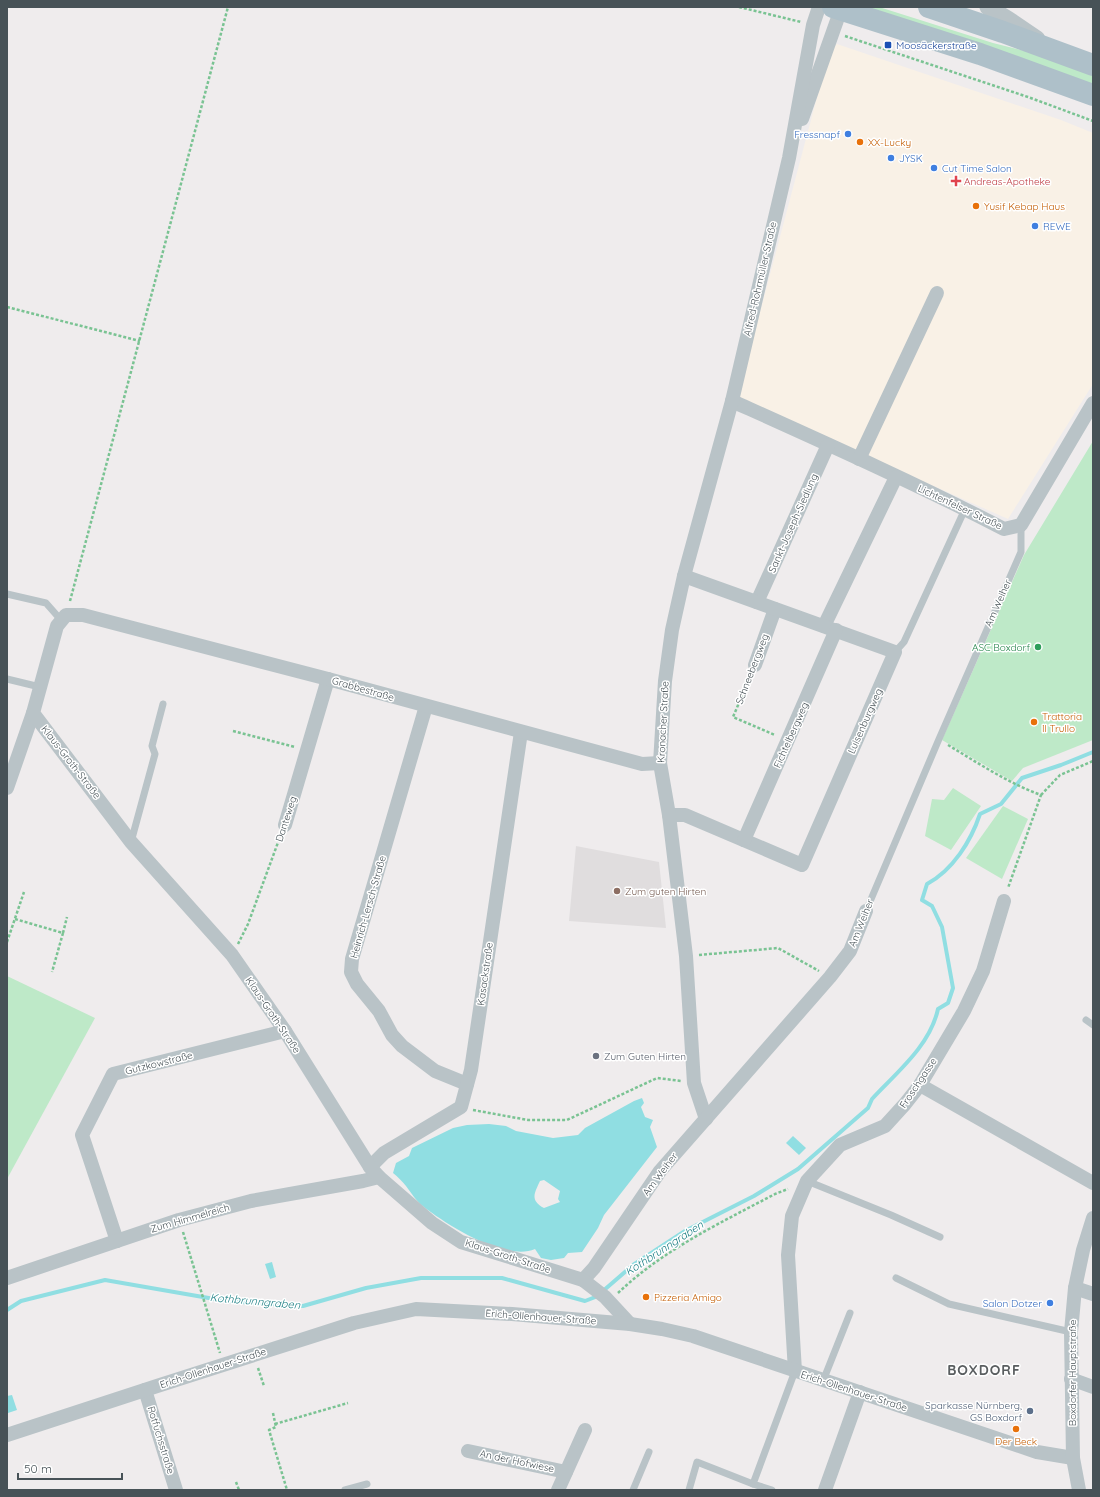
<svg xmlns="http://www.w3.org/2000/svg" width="1100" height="1497" viewBox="0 0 1100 1497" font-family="Quicksand,sans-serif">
<rect width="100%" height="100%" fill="#efeced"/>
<path fill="#f9f1e6" d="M837,44L1061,120L1093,133V384L1008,519L737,399L829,52Z"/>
<path fill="#e0ddde" d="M576,846L659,862L666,928L569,921Z"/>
<g fill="#bee9c8">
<path d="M869,7H879L993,43L1053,58L1093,73V88L868,10Z"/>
<path d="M1093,441V740L1023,768L1012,781L942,740L1024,555Z"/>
<path d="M953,788L981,806L951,850L925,836L932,799L944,800Z"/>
<path d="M1003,806L1028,819L1002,879L966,858Z"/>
<path d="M7,976L95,1018L7,1179Z"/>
</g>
<g fill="#90dee2" fill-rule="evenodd">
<path d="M642,1098L644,1103L641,1107L645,1117L653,1120L650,1127L657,1147L604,1215L598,1228L582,1252L568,1253L564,1258L551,1260L541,1258L535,1249C506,1262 447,1225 424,1207C416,1201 412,1194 406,1186C402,1181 398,1177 393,1173L396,1163L409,1156L412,1148L453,1128L467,1125L489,1124L506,1126L516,1131L553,1138L578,1135L585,1128L634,1101ZM544,1180L560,1191L558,1199L560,1202L544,1208C530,1200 534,1194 540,1181Z"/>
<path d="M793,1136L806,1148L799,1155L786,1143Z"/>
<path d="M272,1262L276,1277L270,1279L265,1264Z"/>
<path d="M12,1395L17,1410L8,1413L7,1396Z"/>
</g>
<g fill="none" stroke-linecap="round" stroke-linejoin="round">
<g stroke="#90dee2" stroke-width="4">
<path d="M603,1291L633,1265L685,1231L754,1196L798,1169L868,1108L872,1099C896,1073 930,1046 938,1009L948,1003L953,988L942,927L932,906L922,900L927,884C953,870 971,841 980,814L1001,804L1022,778L1061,765L1093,752"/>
<path d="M7,1310L21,1301L105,1280L226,1301L303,1306L366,1288L421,1278H502L585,1301L598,1296"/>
</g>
<g stroke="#7ac393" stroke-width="2.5" stroke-dasharray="3 2" stroke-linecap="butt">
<path d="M739,7L801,22"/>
<path d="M845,36L1028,97L1093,121"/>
<path d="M7,307L140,341"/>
<path d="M70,601L228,7"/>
<path d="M750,677L733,717L775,735"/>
<path d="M233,731L295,747"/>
<path d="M948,745C978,763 1008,783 1041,795L1008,888"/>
<path d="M1041,795L1060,775L1093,761"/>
<path d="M15,919L63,933L52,972"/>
<path d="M63,933L67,917"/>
<path d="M7,942L24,892"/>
<path d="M238,944L248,924L280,837"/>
<path d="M699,955L778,948L819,971"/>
<path d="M473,1110L528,1120H567L657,1078L681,1081"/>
<path d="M183,1232L220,1353"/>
<path d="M618,1293C663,1250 720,1223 775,1194L788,1189"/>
<path d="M258,1368L264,1386"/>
<path d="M273,1413L276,1427L269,1430L287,1490"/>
<path d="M275,1424L348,1403"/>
<path d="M236,1482L239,1490"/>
</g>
<g stroke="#b9c3c7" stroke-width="7">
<path d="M7,594L46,603L61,620"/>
<path d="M895,652L904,642L965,509"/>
<path d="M7,679L40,687"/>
<path d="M131,842L155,754L152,746L163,704"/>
<path d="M866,911L939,739L1021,552V525"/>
<path d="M1086,1020L1093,1025"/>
<path d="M807,1181L891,1215L940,1237"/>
<path d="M896,1278L949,1304L1071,1332"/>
<path d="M823,1381L850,1313"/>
<path d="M345,1490L367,1484"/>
<path d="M633,1490L649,1452"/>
<path d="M689,1490L697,1462L753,1484"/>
<path d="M772,1490L753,1484L795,1371"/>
</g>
<g stroke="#b9c3c7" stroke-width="14">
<path d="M802,119L841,9"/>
<path d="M732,401C823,442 915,483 1004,529L1021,525L1093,403"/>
<path d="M859,459L937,293"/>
<path d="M757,602L828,445"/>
<path d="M824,626L896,477"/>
<path d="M755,665L775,609"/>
<path d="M426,706L352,959L351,972L357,984L379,1011L392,1035L402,1046L435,1071L467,1084"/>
<path d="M7,788L33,713"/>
<path d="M669,815H685L802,865L895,652L684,576"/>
<path d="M285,825L328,679"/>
<path d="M744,840L836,630"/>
<path d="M920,1085L1093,1183"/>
<path d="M706,1119L694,1083L686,956L669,815L660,763L665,681L672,630L684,576L732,401L789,158L813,25L819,7"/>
<path d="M370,1167L384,1153L461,1107L471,1070L521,732"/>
<path d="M117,1241L82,1135L113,1074L285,1031"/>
<path d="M7,1278L179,1220L251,1201L363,1181L379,1177"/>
<path d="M583,1280L594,1268L660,1171L830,977L850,951L866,911"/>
<path d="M1075,1288L1093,1294"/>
<path d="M630,1324L605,1297L583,1280L461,1242L432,1223L379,1177L370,1167L285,1031L232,955L131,842L33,713L57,626L66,615H83L328,679L642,764L660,763"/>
<path d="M795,1371L788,1255L792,1216L807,1181L840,1145L885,1126L905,1104L920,1085L964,1011L983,971L1004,901"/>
<path d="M1071,1379L1093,1387"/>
<path d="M145,1390L176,1490"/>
<path d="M7,1435L157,1386L354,1323L416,1309L512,1314L630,1324L662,1329L693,1336L1037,1452L1073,1458"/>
<path d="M468,1451L566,1472"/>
<path d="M558,1490L585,1430"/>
<path d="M825,1490L860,1392"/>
<path d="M1079,1490L1073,1458L1071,1332L1075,1288L1083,1250L1093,1218"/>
</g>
<path stroke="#b9c3c7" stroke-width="17" d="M988,7L1009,20L1037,39"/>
<g stroke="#aec0c9" stroke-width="22">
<path d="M833,7L980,54L1093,95"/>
<path d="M929,7L1003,32L1093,65"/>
</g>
</g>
<rect fill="#1a4fb4" stroke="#fff" stroke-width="1.5" x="884" y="41" width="8" height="8" rx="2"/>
<g fill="#3f7fe0" stroke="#fff" stroke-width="1.5">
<circle cx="848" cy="134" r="4"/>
<circle cx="891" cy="158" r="4"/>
<circle cx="934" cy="168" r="4"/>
<circle cx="1035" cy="226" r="4"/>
<circle cx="1050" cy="1303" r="4"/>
</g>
<g fill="#e8710a" stroke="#fff" stroke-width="1.5">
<circle cx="860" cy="142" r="4"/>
<circle cx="976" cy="206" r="4"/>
<circle cx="1034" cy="722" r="4"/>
<circle cx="646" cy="1297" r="4"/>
<circle cx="1016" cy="1429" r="4"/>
</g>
<path fill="#e0444e" stroke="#fff" stroke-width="1.5" d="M954 175h4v4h4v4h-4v4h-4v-4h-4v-4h4z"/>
<circle fill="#2e9e5b" stroke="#fff" stroke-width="1.5" cx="1038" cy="647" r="4"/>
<circle fill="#8d6e63" stroke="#fff" stroke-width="1.5" cx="617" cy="891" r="4"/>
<circle fill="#6b7280" stroke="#fff" stroke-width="1.5" cx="596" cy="1056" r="4"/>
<circle fill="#5c6f8a" stroke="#fff" stroke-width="1.5" cx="1030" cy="1411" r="4"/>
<g text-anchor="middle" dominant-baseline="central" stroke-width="3" stroke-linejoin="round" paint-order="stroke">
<g font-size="10" fill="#164399" stroke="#fff" text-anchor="start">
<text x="896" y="45">Moosäckerstraße</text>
</g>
<g font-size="10" fill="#366cbe" stroke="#fff" text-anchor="start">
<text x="840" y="134" text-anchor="end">Fressnapf</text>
<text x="899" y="158">JYSK</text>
<text x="942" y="168">Cut Time Salon</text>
<text x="1043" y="226">REWE</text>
<text x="1042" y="1303" text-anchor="end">Salon Dotzer</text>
</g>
<g font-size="10" fill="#c56008" stroke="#fff" text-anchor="start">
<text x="868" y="142">XX-Lucky</text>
<text x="984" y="206">Yusif Kebap Haus</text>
<text x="1042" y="716">Trattoria<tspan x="1042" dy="12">Il Trullo</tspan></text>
<text x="654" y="1297">Pizzeria Amigo</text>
<text x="1016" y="1441" text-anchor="middle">Der Beck</text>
</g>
<g font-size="10" fill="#be3a42" stroke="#fff" text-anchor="start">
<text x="964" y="181">Andreas-Apotheke</text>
</g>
<g font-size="10" fill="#475257" stroke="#fff">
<text transform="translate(760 279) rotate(-77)">Alfred-Rohrmüller-Straße</text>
<text transform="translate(960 507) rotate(25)">Lichtenfelser Straße</text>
<text transform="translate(793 523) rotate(-66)">Sankt-Joseph-Siedlung</text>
<text transform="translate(998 603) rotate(-66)">Am Weiher</text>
<text transform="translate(752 669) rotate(-69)">Schneebergweg</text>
<text transform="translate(363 689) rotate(16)">Grabbestraße</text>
<text transform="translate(865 721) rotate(-66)">Luisenburgweg</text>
<text transform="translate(663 722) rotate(-87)">Kronacher Straße</text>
<text transform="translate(791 735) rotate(-66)">Fichtelbergweg</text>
<text transform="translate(71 762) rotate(52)">Klaus-Groth-Straße</text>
<text transform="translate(286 819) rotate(-72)">Danteweg</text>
<text transform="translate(368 907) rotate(-74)">Heinrich-Lersch-Straße</text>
<text transform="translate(861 923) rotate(-68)">Am Weiher</text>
<text transform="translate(485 974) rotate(-82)">Kasackstraße</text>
<text transform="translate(273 1015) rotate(56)">Klaus-Groth-Straße</text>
<text transform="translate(159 1063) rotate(-14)">Gutzkowstraße</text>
<text transform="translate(918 1083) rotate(-56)">Froschgasse</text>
<text transform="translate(660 1174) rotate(-53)">Am Weiher</text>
<text transform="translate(190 1218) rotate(-16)">Zum Himmelreich</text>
<text transform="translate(508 1256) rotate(18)">Klaus-Groth-Straße</text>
<text transform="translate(541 1317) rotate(4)">Erich-Ollenhauer-Straße</text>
<text transform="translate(213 1368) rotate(-18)">Erich-Ollenhauer-Straße</text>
<text transform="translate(1072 1373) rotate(-90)">Boxdorfer Hauptstraße</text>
<text transform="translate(854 1391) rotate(18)">Erich-Ollenhauer-Straße</text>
<text transform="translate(161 1440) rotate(73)">Rotfuchsstraße</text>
<text transform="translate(517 1461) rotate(12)">An der Hofwiese</text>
</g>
<g font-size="10" fill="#27864d" stroke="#fff" text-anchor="end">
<text x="1030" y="647">ASC Boxdorf</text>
</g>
<g font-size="10" fill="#785e54" stroke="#fff" text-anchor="start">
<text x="625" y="891">Zum guten Hirten</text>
</g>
<g font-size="10" fill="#5b616d" stroke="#fff" text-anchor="start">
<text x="604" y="1056">Zum Guten Hirten</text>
</g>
<g font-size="10" fill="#4e5e75" stroke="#fff" text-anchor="end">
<text x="1022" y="1405">Sparkasse Nürnberg,<tspan x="1022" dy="12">GS Boxdorf</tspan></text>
</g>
<g font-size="11" font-style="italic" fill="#1a7e83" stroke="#fff">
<text transform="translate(664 1248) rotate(-33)">Kothbrunngraben</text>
<text transform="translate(255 1301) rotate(5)">Kothbrunngraben</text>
</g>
<g font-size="14" font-weight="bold" letter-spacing="1" fill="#5a5e60" stroke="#fff">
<text x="984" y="1370">BOXDORF</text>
</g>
</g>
<rect width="1100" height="1497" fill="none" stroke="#475257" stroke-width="16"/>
<path d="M18 1473v6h104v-6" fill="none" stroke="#475257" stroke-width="2"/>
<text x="24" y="1473" font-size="12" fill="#475257" stroke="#ffffff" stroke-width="3" paint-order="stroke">50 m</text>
</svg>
